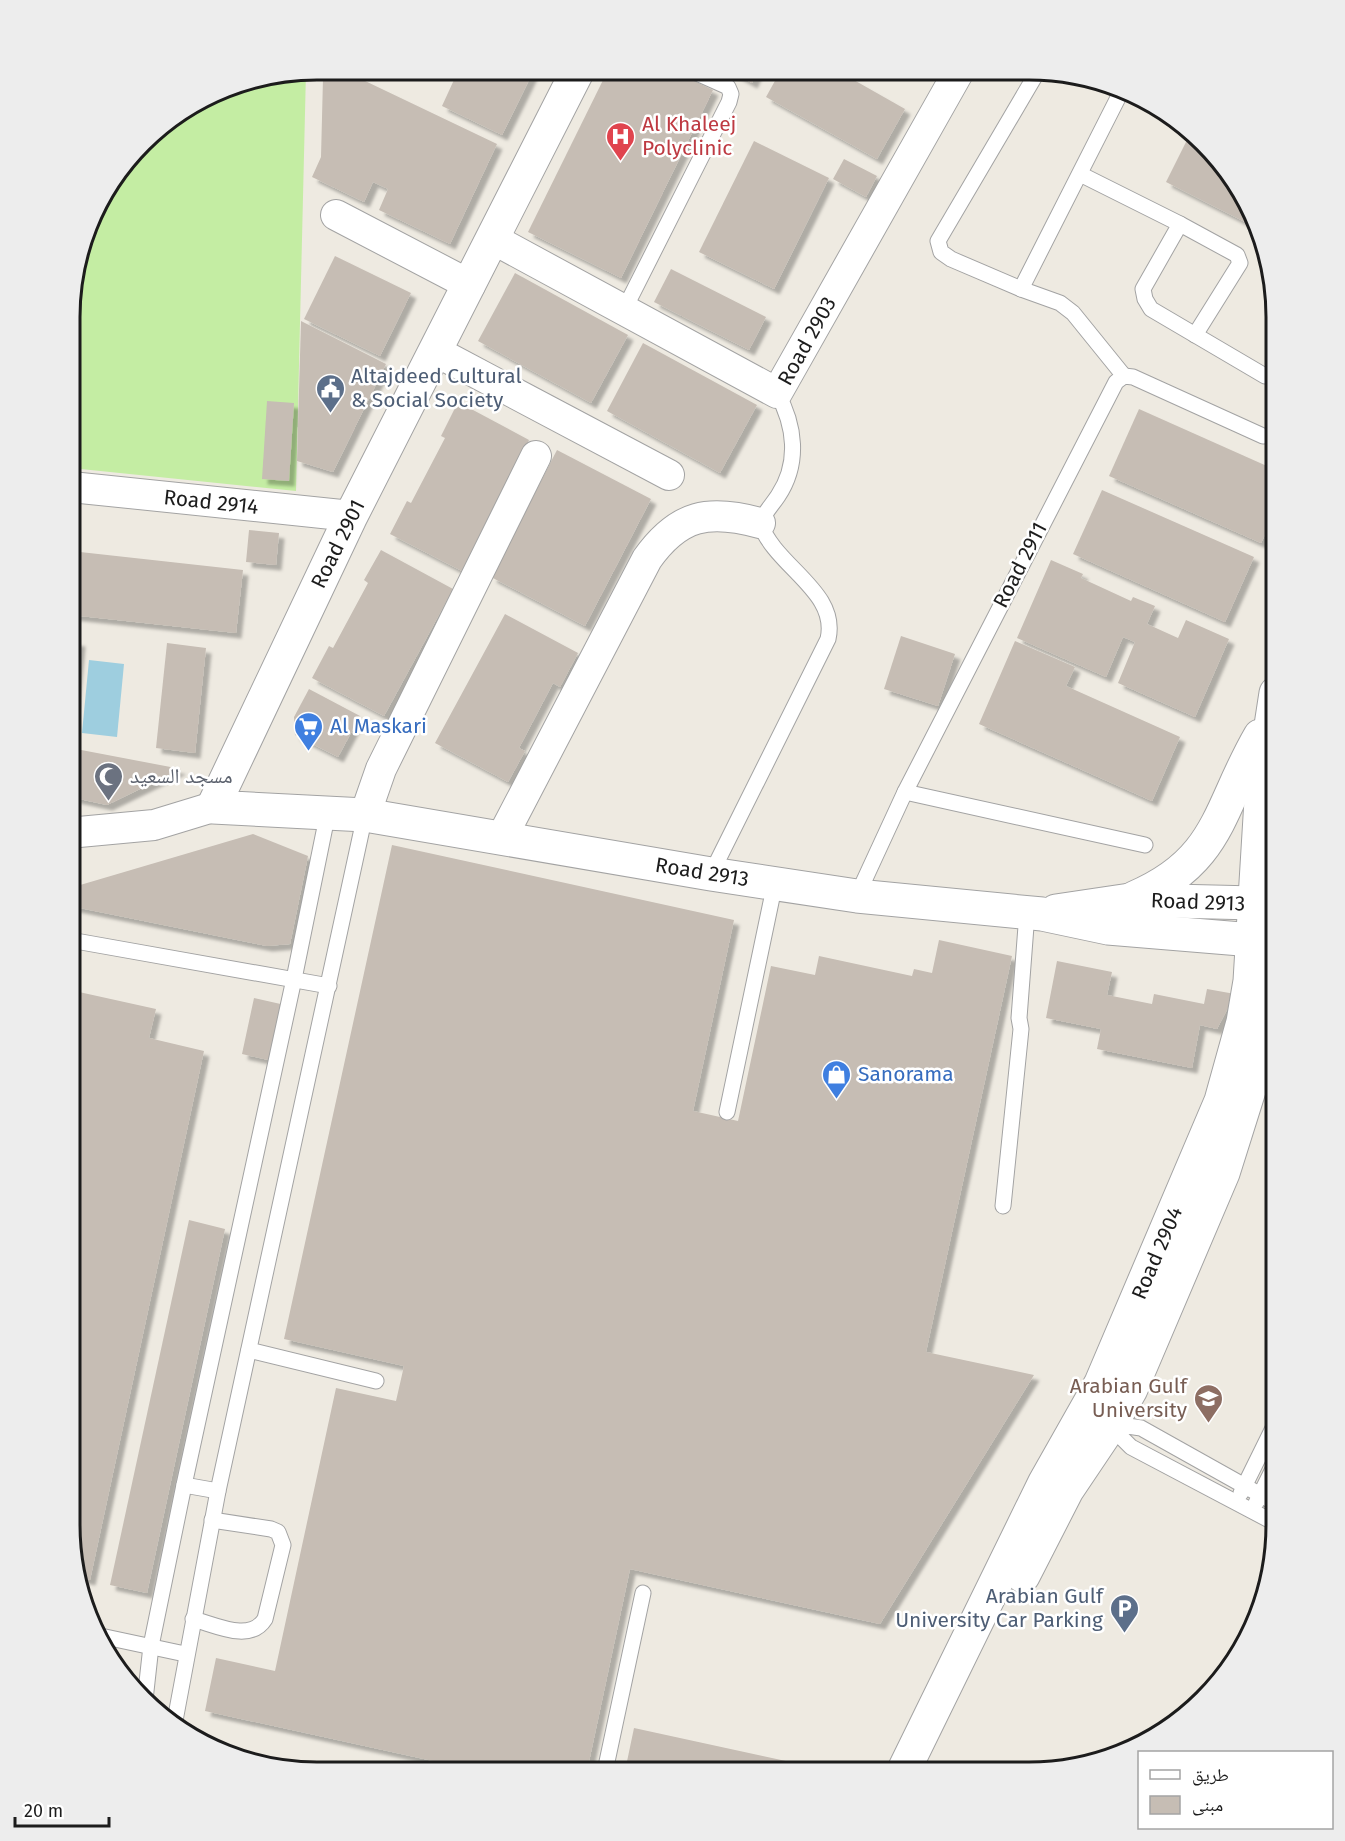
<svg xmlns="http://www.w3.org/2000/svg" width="1345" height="1841" viewBox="0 0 1345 1841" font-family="'Fira Sans','Noto Naskh Arabic',sans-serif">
<defs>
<filter id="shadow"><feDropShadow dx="5.5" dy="5.5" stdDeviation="1.5" flood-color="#0004"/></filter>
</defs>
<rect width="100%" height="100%" fill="#eeeae1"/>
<path fill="#c4eda3" d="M306,71L296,491L71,468V284L102,193L154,130L237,82Z"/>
<path fill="#9ecedf" d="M89,660L124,664L117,737L82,733Z"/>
<g fill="#c6bdb4" filter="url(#shadow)">
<path d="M330,69H340L497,144L450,244L379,210L388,189L373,182L364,202L312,177L321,157L323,78Z"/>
<path d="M459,69L534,70L502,135L442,106Z"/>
<path d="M608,70H672L713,90L621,278L528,232Z"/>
<path d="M728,70H758L752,83Z"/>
<path d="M781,70L838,71L905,109L877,159L766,97Z"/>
<path d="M1190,134L1251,207L1255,227L1166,182Z"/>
<path d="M754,141L829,178L774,289L699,252Z"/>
<path d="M844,159L877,176L866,197L833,179Z"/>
<path d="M335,256L411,293L380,356L304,319Z"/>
<path d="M671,269L766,317L749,350L654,302Z"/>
<path d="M515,273L628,335L591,403L478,341Z"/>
<path d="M301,321L386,364L333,472L297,461Z"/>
<path d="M643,343L757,405L720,473L607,411Z"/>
<path d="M267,401L294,403L289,481L262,479Z"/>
<path d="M458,402L529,440L462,571L390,534L407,501L411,503L445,438L441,436Z"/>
<path d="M1139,409L1276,470V511L1261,543L1109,476Z"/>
<path d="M557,450L651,499L585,626L491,577Z"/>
<path d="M1102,490L1254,557L1225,622L1073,554Z"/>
<path d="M249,530L279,533L276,565L246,562Z"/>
<path d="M381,550L453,589L384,716L312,678L329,646L333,648L368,583L364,580Z"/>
<path d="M71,551L243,570L236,633L71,615Z"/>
<path d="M1051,560L1083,574L1081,578L1131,601L1133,597L1155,606L1147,624L1178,638L1186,620L1229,639L1195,717L1118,683L1135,642L1123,637L1106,677L1017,638Z"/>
<path d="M505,614L578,653L560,687L553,683L519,748L525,751L508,782L435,743Z"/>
<path d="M901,636L955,654L938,706L884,689Z"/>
<path d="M71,640L80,641L74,705L70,704Z"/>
<path d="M1015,641L1075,667L1066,686L1180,737L1152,801L979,724Z"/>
<path d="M167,643L206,648L195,753L156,748Z"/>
<path d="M309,689L360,716L338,757L295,735L294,717Z"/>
<path d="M76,749L181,769L107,805L70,797Z"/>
<path d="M253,834L308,856L290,944L267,946L70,906V888Z"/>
<path d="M392,845L734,920L693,1111L738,1121L771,966L815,975L819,956L912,976L914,969L932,973L939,940L1012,956L926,1352L1034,1375L880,1624L630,1569L587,1771L474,1770L205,1711L216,1658L275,1671L336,1388L396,1401L404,1366L284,1339Z"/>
<path d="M1057,961L1112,972L1107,995L1152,1004L1154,994L1204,1004L1207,989L1235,994L1217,1029L1200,1025L1192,1068L1097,1049L1101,1029L1046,1018Z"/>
<path d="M70,990L156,1009L149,1038L204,1051L90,1580L81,1578L69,1525V1411L78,1370L69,1368Z"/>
<path d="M254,998L285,1005L273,1061L242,1054Z"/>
<path d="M189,1220L225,1229L147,1593L110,1585Z"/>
<path d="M634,1728L795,1763L790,1771H625Z"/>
</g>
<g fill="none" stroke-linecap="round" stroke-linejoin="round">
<defs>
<g id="service">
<path d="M1038,71L938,241L941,252L951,259L1021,289L1123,88"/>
<path d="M1080,174L1180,224L1143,289L1145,299L1151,309L1265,376L1276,374"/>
<path d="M1180,224L1237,255L1240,263L1195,335"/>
<path d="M1021,289L1060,303L1073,313L1124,376"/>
<path d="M624,310L729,102L731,94L728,87L690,70"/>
<path d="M905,792L1145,845"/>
<path d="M711,874L828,639C839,591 775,567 760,523C765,512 772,505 778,496C800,463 795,425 777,393"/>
<path d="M857,896L905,792L1116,382L1124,376L1133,377L1263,436"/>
<path d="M70,940L329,986"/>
<path d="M727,1112L775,883"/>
<path d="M1003,1206L1021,1029L1019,1018L1027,913"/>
<path d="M249,1350L376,1381"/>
<path d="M184,1485L218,1491"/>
<path d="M1241,1493L1275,1424"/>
<path d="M1256,1503L1275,1465"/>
<path d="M1275,1523L1131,1447L1110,1426L1121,1425L1141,1428L1275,1503"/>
<path d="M193,1619C216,1625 250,1643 265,1619L283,1545L278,1532L271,1529L212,1520"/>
<path d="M96,1635L185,1654"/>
<path d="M145,1700L151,1646L184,1485L294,979L328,812"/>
<path d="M174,1726L218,1491L365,815"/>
<path d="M605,1771L643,1593"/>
</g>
<g id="minor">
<path d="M336,215L470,285"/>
<path d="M493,239L777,393L959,71"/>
<path d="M435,351L669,475"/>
<path d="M71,487L351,516"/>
<path d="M365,815L381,769L536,456"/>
<path d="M70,831L79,832L154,825L213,807"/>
<path d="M501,839L647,559C679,514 709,509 760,523"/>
</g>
<g id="tertiary">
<path d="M578,70L351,516L213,807L365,815L711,874L857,896L1042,914L1108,928L1253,940L1276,926"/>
<path d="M1134,898C1221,861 1218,808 1260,736"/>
<path d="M1056,911L1130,900L1255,903L1271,917"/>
<path d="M1023,1576L1067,1490L1110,1426L1131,1389L1223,1173L1257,1065L1276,966"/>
<path d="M903,1772L1045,1482L1101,1383L1221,1101L1243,1022L1250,981L1262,784L1276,693"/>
</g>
</defs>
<use href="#service" stroke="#a3a3a3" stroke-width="17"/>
<use href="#minor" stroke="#a3a3a3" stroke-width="32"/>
<use href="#tertiary" stroke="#a3a3a3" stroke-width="35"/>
<use href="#service" stroke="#fff" stroke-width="15"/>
<use href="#minor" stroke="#fff" stroke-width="30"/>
<use href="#tertiary" stroke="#fff" stroke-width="33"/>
</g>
<defs>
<symbol id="hospital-pin" viewBox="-11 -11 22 30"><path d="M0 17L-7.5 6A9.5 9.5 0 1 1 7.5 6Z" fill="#e0444e" stroke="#fff"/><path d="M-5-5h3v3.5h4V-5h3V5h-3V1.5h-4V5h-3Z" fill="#fff"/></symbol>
<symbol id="civic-pin" viewBox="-11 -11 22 30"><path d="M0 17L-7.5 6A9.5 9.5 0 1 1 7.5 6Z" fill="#5c6f8a" stroke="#fff"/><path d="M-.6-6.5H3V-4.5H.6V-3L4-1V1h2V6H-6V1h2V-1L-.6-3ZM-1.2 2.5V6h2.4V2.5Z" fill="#fff"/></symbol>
<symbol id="supermarket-pin" viewBox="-11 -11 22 30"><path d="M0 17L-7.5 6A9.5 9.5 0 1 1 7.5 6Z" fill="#3f7fe0" stroke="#fff"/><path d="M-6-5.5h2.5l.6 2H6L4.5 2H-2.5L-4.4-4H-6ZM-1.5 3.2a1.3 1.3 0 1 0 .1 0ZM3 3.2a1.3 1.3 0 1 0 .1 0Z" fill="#fff"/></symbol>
<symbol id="mosque-pin" viewBox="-11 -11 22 30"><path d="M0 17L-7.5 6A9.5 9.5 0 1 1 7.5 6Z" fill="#6b7280" stroke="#fff"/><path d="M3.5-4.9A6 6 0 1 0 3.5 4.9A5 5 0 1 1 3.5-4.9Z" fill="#fff"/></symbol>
<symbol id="shop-pin" viewBox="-11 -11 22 30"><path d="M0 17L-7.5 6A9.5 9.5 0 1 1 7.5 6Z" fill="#3f7fe0" stroke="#fff"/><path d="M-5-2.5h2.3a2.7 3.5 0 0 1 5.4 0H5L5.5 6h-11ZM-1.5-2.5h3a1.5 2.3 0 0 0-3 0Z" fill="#fff"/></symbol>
<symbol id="university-pin" viewBox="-11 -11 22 30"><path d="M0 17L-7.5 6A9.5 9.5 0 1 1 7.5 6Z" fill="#8d6e63" stroke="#fff"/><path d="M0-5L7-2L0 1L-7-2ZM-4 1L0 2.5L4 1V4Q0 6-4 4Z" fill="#fff"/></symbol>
<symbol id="parking-pin" viewBox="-11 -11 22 30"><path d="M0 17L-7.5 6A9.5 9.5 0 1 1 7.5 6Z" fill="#5c6f8a" stroke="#fff"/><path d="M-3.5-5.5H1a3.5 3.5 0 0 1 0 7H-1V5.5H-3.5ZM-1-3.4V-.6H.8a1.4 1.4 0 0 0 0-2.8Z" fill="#fff"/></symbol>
</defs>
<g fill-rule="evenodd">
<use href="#hospital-pin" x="604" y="120" width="33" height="45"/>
<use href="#civic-pin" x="314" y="372" width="33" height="45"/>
<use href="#supermarket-pin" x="292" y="710" width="33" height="45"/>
<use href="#mosque-pin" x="92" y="760" width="33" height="45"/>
<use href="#shop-pin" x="820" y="1058" width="33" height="45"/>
<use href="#university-pin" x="1192" y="1382" width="33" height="45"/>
<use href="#parking-pin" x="1108" y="1592" width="33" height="45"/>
</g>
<g text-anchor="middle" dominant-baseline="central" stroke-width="5" stroke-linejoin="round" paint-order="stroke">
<g font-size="21" fill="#be3a42" stroke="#fff" text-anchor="start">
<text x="642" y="124">Al Khaleej<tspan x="642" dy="24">Polyclinic</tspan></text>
</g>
<g font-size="21" fill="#1c1c1c" stroke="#fff">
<text transform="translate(807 341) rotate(-61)">Road 2903</text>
<text transform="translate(211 502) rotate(6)">Road 2914</text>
<text transform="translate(338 544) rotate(-64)">Road 2901</text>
<text transform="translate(1020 565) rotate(-63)">Road 2911</text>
<text transform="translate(702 872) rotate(9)">Road 2913</text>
<text transform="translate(1198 902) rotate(2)">Road 2913</text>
<text transform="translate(1157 1253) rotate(-67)">Road 2904</text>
</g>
<g font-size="21" fill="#4e5e75" stroke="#fff" text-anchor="start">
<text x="351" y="376">Altajdeed Cultural<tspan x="351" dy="24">&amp; Social Society</tspan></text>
<text x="1103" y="1596" text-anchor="end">Arabian Gulf<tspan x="1103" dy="24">University Car Parking</tspan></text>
</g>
<g font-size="21" fill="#366cbe" stroke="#fff" text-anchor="start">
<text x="330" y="726">Al Maskari</text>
<text x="858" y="1074">Sanorama</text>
</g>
<g font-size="21" fill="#5b616d" stroke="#fff" text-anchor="start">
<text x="130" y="776">مسجد السعيد</text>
</g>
<g font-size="21" fill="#785e54" stroke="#fff" text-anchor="end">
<text x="1187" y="1386">Arabian Gulf<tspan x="1187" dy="24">University</tspan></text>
</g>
</g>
<path d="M0 0H1345V1841H0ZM317 80H1029A237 237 0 0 1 1266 317V1525A237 237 0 0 1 1029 1762H317A237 237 0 0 1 80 1525V317A237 237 0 0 1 317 80Z" fill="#ededed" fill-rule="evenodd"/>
<path fill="none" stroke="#1c1c1c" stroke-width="3" d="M317 80H1029A237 237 0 0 1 1266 317V1525A237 237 0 0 1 1029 1762H317A237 237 0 0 1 80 1525V317A237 237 0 0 1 317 80Z"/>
<rect x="1138" y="1751" width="195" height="78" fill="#ffffff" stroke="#a4a4a4" stroke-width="1.5"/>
<rect x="1150" y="1770" width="30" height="9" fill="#ffffff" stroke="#a4a4a4" stroke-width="1.5"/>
<text x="1192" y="1781" font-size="18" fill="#1c1c1c">طريق</text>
<rect x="1150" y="1796" width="30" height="18" fill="#c6bdb4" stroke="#a4a4a4" stroke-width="1.5"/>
<text x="1192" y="1811" font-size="18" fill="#1c1c1c">مبنى</text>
<path d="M15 1817v9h94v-9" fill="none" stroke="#1c1c1c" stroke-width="3"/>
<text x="24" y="1817" font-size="18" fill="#1c1c1c" stroke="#ffffff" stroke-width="4.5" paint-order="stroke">20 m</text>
</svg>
